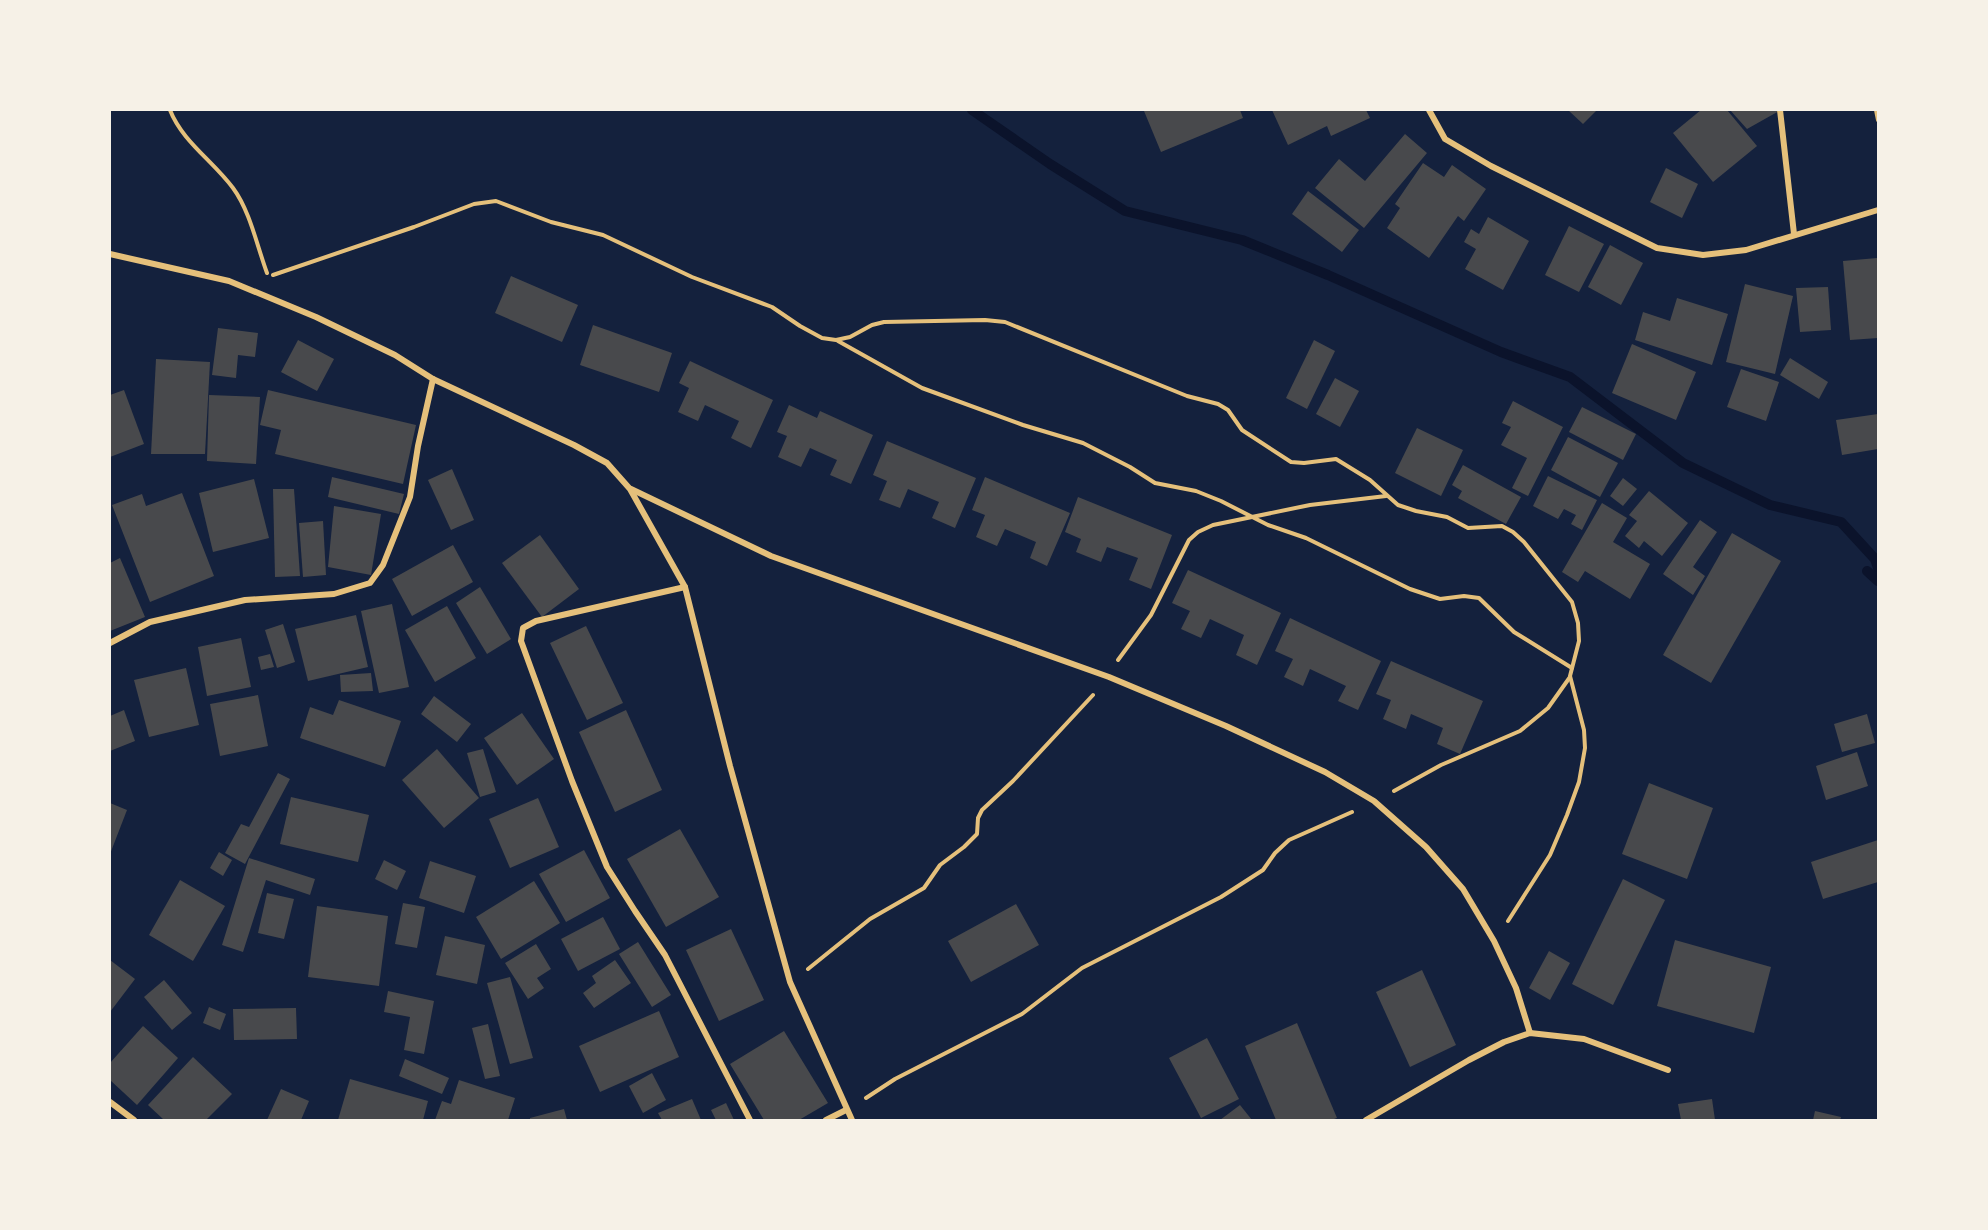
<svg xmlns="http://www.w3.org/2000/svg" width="1988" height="1230" viewBox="0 0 1988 1230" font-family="Manrope,sans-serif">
<rect width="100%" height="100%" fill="#14213d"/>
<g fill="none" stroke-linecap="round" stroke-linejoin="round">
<g stroke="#0b132b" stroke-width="10">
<path d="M972,110L1050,164L1125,211L1242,240L1328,275L1501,352L1570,377L1683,463L1770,505L1841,522L1875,559L1878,568"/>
<path d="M1867,571L1878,581"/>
</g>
</g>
<g fill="#48494c">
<path d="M1148,110H1240L1243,118L1161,152L1144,111Z"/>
<path d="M1272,110H1366L1370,118L1331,136L1327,126L1288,145Z"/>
<path d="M1568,110H1597L1583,124Z"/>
<path d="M1701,110H1727L1757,146L1713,182L1673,133Z"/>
<path d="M1730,110H1781L1747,129Z"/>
<path d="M1405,134L1427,153L1364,228L1315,188L1339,159L1365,181Z"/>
<path d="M1423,163L1444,177L1452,165L1486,189L1464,221L1458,216L1429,258L1387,228L1400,208L1395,204Z"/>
<path d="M1666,168L1698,184L1682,218L1650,202Z"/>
<path d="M1308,191L1359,230L1342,252L1292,214Z"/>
<path d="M1488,217L1529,241L1503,290L1465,269L1476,249L1464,242L1471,229L1479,234Z"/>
<path d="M1569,226L1604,244L1579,292L1545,275Z"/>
<path d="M1610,245L1643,263L1621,305L1588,287Z"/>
<path d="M1877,258L1878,338L1850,340L1843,261Z"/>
<path d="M511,276L578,305L562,342L495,313Z"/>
<path d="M1745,284L1793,296L1775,374L1726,362Z"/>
<path d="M1828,287L1831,330L1800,332L1796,288Z"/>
<path d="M1677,298L1728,314L1712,365L1635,340L1643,312L1670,321Z"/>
<path d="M593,325L672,353L659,392L580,365Z"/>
<path d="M218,328L258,333L255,357L238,355L236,378L212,375Z"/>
<path d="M298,340L334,359L317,391L281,372Z"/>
<path d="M1314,340L1335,351L1307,409L1286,398Z"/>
<path d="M1632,344L1696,372L1676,420L1612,393Z"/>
<path d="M1790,358L1828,382L1819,399L1780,375Z"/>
<path d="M156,359L210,362L205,454H151Z"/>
<path d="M690,361L773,400L751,448L731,438L739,421L705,405L698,421L678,412L689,388L679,383Z"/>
<path d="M1741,369L1779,382L1766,421L1727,407Z"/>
<path d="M1335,378L1359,391L1340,427L1316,414Z"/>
<path d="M124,390L144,444L110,457V395Z"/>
<path d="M268,390L416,425L403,484L275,454L281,430L260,425Z"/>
<path d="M209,395L260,397L256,464L207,461Z"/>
<path d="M1513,401L1563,427L1528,496L1512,488L1527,458L1501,445L1511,427L1502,423Z"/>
<path d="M789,405L817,418L820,411L873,435L851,484L830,475L837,460L810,448L801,467L778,457L787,436L777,432Z"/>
<path d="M1582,407L1636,434L1623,460L1569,432Z"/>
<path d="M1878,414V449L1842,455L1836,420Z"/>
<path d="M1417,428L1463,450L1441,496L1395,473Z"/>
<path d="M1568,437L1618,463L1600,497L1551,470Z"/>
<path d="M887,441L976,478L955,528L932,518L939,502L908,489L900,508L879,500L887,481L873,475Z"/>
<path d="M1463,465L1521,497L1506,524L1458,498L1462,491L1452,485Z"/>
<path d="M452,469L474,520L451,530L428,480Z"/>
<path d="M1548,476L1597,500L1582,530L1571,524L1576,515L1564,509L1558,519L1533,506Z"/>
<path d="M332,477L404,494L399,514L328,497Z"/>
<path d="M985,477L1070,513L1047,566L1030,558L1036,542L1005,529L997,546L976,537L985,515L972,510Z"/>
<path d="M1623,478L1637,489L1623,506L1610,496Z"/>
<path d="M254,479L269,538L213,552L199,493Z"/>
<path d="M273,489H294L300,576L275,577Z"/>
<path d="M1649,491L1688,523L1662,556L1644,541L1639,548L1625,536L1637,521L1629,515Z"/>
<path d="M182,493L214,576L150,602L112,505L142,494L146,506Z"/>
<path d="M1078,497L1172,535L1151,589L1129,580L1138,558L1107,547L1101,562L1076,552L1081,539L1065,532Z"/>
<path d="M1602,503L1627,518L1613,542L1650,564L1630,599L1585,571L1578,582L1562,572Z"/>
<path d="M334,506L381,514L371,575L328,567Z"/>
<path d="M1700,520L1717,532L1693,567L1705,576L1693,595L1663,574Z"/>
<path d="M323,521L326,575L303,577L299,523Z"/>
<path d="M1732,533L1781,561L1711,683L1663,655Z"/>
<path d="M540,535L579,589L542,617L502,563Z"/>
<path d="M453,545L473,582L412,616L392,579Z"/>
<path d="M120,558L145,617L110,631V563Z"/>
<path d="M1188,570L1281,613L1257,665L1236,655L1244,635L1210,619L1201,638L1181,629L1190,611L1172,603Z"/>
<path d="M480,587L511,639L487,654L456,603Z"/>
<path d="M392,604L409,687L379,693L361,611Z"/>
<path d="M447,606L476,658L435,682L405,630Z"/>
<path d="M356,615L368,667L308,681L295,629Z"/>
<path d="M1290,618L1381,661L1358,710L1338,701L1346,686L1310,669L1303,686L1284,677L1293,659L1275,651Z"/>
<path d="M283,624L295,662L277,668L265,630Z"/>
<path d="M586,626L623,703L587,720L550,643Z"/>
<path d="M241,638L251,687L207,696L198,647Z"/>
<path d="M270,654L274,667L261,670L258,657Z"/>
<path d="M1391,661L1483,701L1460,754L1437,744L1443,728L1411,714L1406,729L1383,719L1391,700L1376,694Z"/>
<path d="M186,668L199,725L149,737L134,680Z"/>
<path d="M371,673L373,691L341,692L340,675Z"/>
<path d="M258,695L268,746L220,756L210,704Z"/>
<path d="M434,696L471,724L457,742L421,714Z"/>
<path d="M339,700L401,721L385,767L300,738L310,707L333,715Z"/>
<path d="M124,710L135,741L110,751V716Z"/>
<path d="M626,710L662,790L615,812L579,732Z"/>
<path d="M522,713L554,759L517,785L484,738Z"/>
<path d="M1867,714L1875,743L1842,752L1834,724Z"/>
<path d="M437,749L479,798L444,828L402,780Z"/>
<path d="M483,749L496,792L480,797L467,753Z"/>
<path d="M1857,752L1868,786L1826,800L1816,766Z"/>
<path d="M278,773L290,779L245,864L225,853L241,824L249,827Z"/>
<path d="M1649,783L1713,808L1687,879L1622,854Z"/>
<path d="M291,797L369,815L358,862L280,844Z"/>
<path d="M538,798L559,847L510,868L489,819Z"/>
<path d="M110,803L127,810L110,854Z"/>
<path d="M680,829L719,897L666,927L627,859Z"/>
<path d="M1878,840V882L1823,899L1811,862Z"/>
<path d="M584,850L610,898L566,922L539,874Z"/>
<path d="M219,852L232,860L223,876L210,868Z"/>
<path d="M249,858L315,879L310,895L266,880L243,952L222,945Z"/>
<path d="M384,860L406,871L397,890L375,879Z"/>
<path d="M430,861L476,876L464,913L419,898Z"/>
<path d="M1623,879L1665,900L1613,1005L1572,984Z"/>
<path d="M180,880L225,906L193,961L149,935Z"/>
<path d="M534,881L560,923L501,959L476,917Z"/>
<path d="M267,893L294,899L284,939L258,933Z"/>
<path d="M403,903L425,907L417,948L395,944Z"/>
<path d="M1016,904L1039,945L971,982L948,941Z"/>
<path d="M317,906L388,916L379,986L308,977Z"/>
<path d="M603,917L620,949L578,971L561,939Z"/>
<path d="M731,929L764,1000L719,1021L686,950Z"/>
<path d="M445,936L485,945L477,984L436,975Z"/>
<path d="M1675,940L1771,967L1754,1033L1657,1006Z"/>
<path d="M638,942L671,995L652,1007L619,954Z"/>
<path d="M536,944L551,969L537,978L544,988L528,999L505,963Z"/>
<path d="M1549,951L1570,963L1550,1000L1529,988Z"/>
<path d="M110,960L135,979L110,1012Z"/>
<path d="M615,960L631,983L594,1008L583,993L596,983L592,976Z"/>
<path d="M1422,970L1456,1045L1410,1067L1376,992Z"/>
<path d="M510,977L533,1058L510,1064L487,983Z"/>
<path d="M164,980L192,1013L172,1030L144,997Z"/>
<path d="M388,991L434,1001L424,1054L404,1050L410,1017L384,1012Z"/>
<path d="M209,1007L226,1014L220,1030L203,1023Z"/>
<path d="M296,1008L297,1039L234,1040L233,1009Z"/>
<path d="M659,1011L679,1057L600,1092L579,1046Z"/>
<path d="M1297,1023L1337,1118L1331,1120H1276L1245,1046Z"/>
<path d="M488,1024L500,1076L485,1079L472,1028Z"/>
<path d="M143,1026L178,1058L137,1105L110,1080V1063Z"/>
<path d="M784,1031L828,1103L799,1120H764L730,1064Z"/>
<path d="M1207,1038L1239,1099L1201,1118L1169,1058Z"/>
<path d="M193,1057L232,1094L206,1120H164L148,1105Z"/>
<path d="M405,1059L449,1078L442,1094L399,1076Z"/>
<path d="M652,1073L666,1100L643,1113L629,1086Z"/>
<path d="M350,1079L428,1101L423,1120H338Z"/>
<path d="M459,1080L515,1098L508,1120H435L442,1101L451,1104Z"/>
<path d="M281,1089L309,1101L301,1120H267Z"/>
<path d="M692,1099L701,1120H662L658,1113Z"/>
<path d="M1712,1099L1715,1120H1681L1678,1104Z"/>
<path d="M726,1103L734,1120H716L711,1110Z"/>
<path d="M1240,1105L1252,1120H1220Z"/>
<path d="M564,1109L567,1120H530V1118Z"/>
<path d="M1815,1111L1841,1117L1840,1120H1813Z"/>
</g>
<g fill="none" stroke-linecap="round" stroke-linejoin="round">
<g stroke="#e5c07b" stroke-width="4">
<path d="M170,110C182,141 213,161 233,188C250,211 257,246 267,273"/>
<path d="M1876,110L1878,120"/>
<path d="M273,275L414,227L474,204L496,201L551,222L603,235L692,277L772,307L800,326L822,338L836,340L850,337L872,325L884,322L985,320L1005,322L1187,396L1218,404L1228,410L1242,430L1291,462L1304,463L1336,459L1370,480L1398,505L1416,511L1447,517L1468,528L1502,526L1513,532L1524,542L1572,602L1578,623L1579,641L1570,676L1584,730L1585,748L1579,782L1567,815L1550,855L1508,921"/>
<path d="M838,341L922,388L1023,425L1083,443L1130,467L1155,483L1196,491L1221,501L1268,525L1306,538L1410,589L1440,599L1464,596L1479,598L1514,632L1572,668"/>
<path d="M1118,660L1151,615L1189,540L1198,532L1213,525L1310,505L1386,496"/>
<path d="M1394,791L1441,765L1520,731L1548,708L1570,677"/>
<path d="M808,969L870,919L924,888L940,865L964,847L977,834L978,818L982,810L1013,781L1093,695"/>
<path d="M866,1098L895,1079L1022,1014L1082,968L1221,897L1263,870L1275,853L1289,840L1352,812"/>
</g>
<g stroke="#e5c07b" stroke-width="6">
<path d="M1429,110L1445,139L1491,166L1657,248L1703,255L1746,250L1878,210"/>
<path d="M1780,110L1794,234"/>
<path d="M110,254L229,281L316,317L395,355L433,379L574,445L607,463L630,489L685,587L730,766L790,982L852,1120"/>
<path d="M631,489L771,556L1109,677L1226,726L1325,772L1374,801L1426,847L1463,889L1494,941L1516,988L1530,1033"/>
<path d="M685,587L536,621L523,628L521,641L572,781L607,867L635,911L665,955L750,1120"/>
<path d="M110,643L150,622L245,600L334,594L370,583L383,565L410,497L418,446L433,379"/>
<path d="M110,1102L134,1120"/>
<path d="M826,1120L846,1110"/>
<path d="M1366,1120L1469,1060L1504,1042L1530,1033L1584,1039L1668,1070"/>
</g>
</g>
<rect width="1988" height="1230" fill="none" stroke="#f6f1e7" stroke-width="222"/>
</svg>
